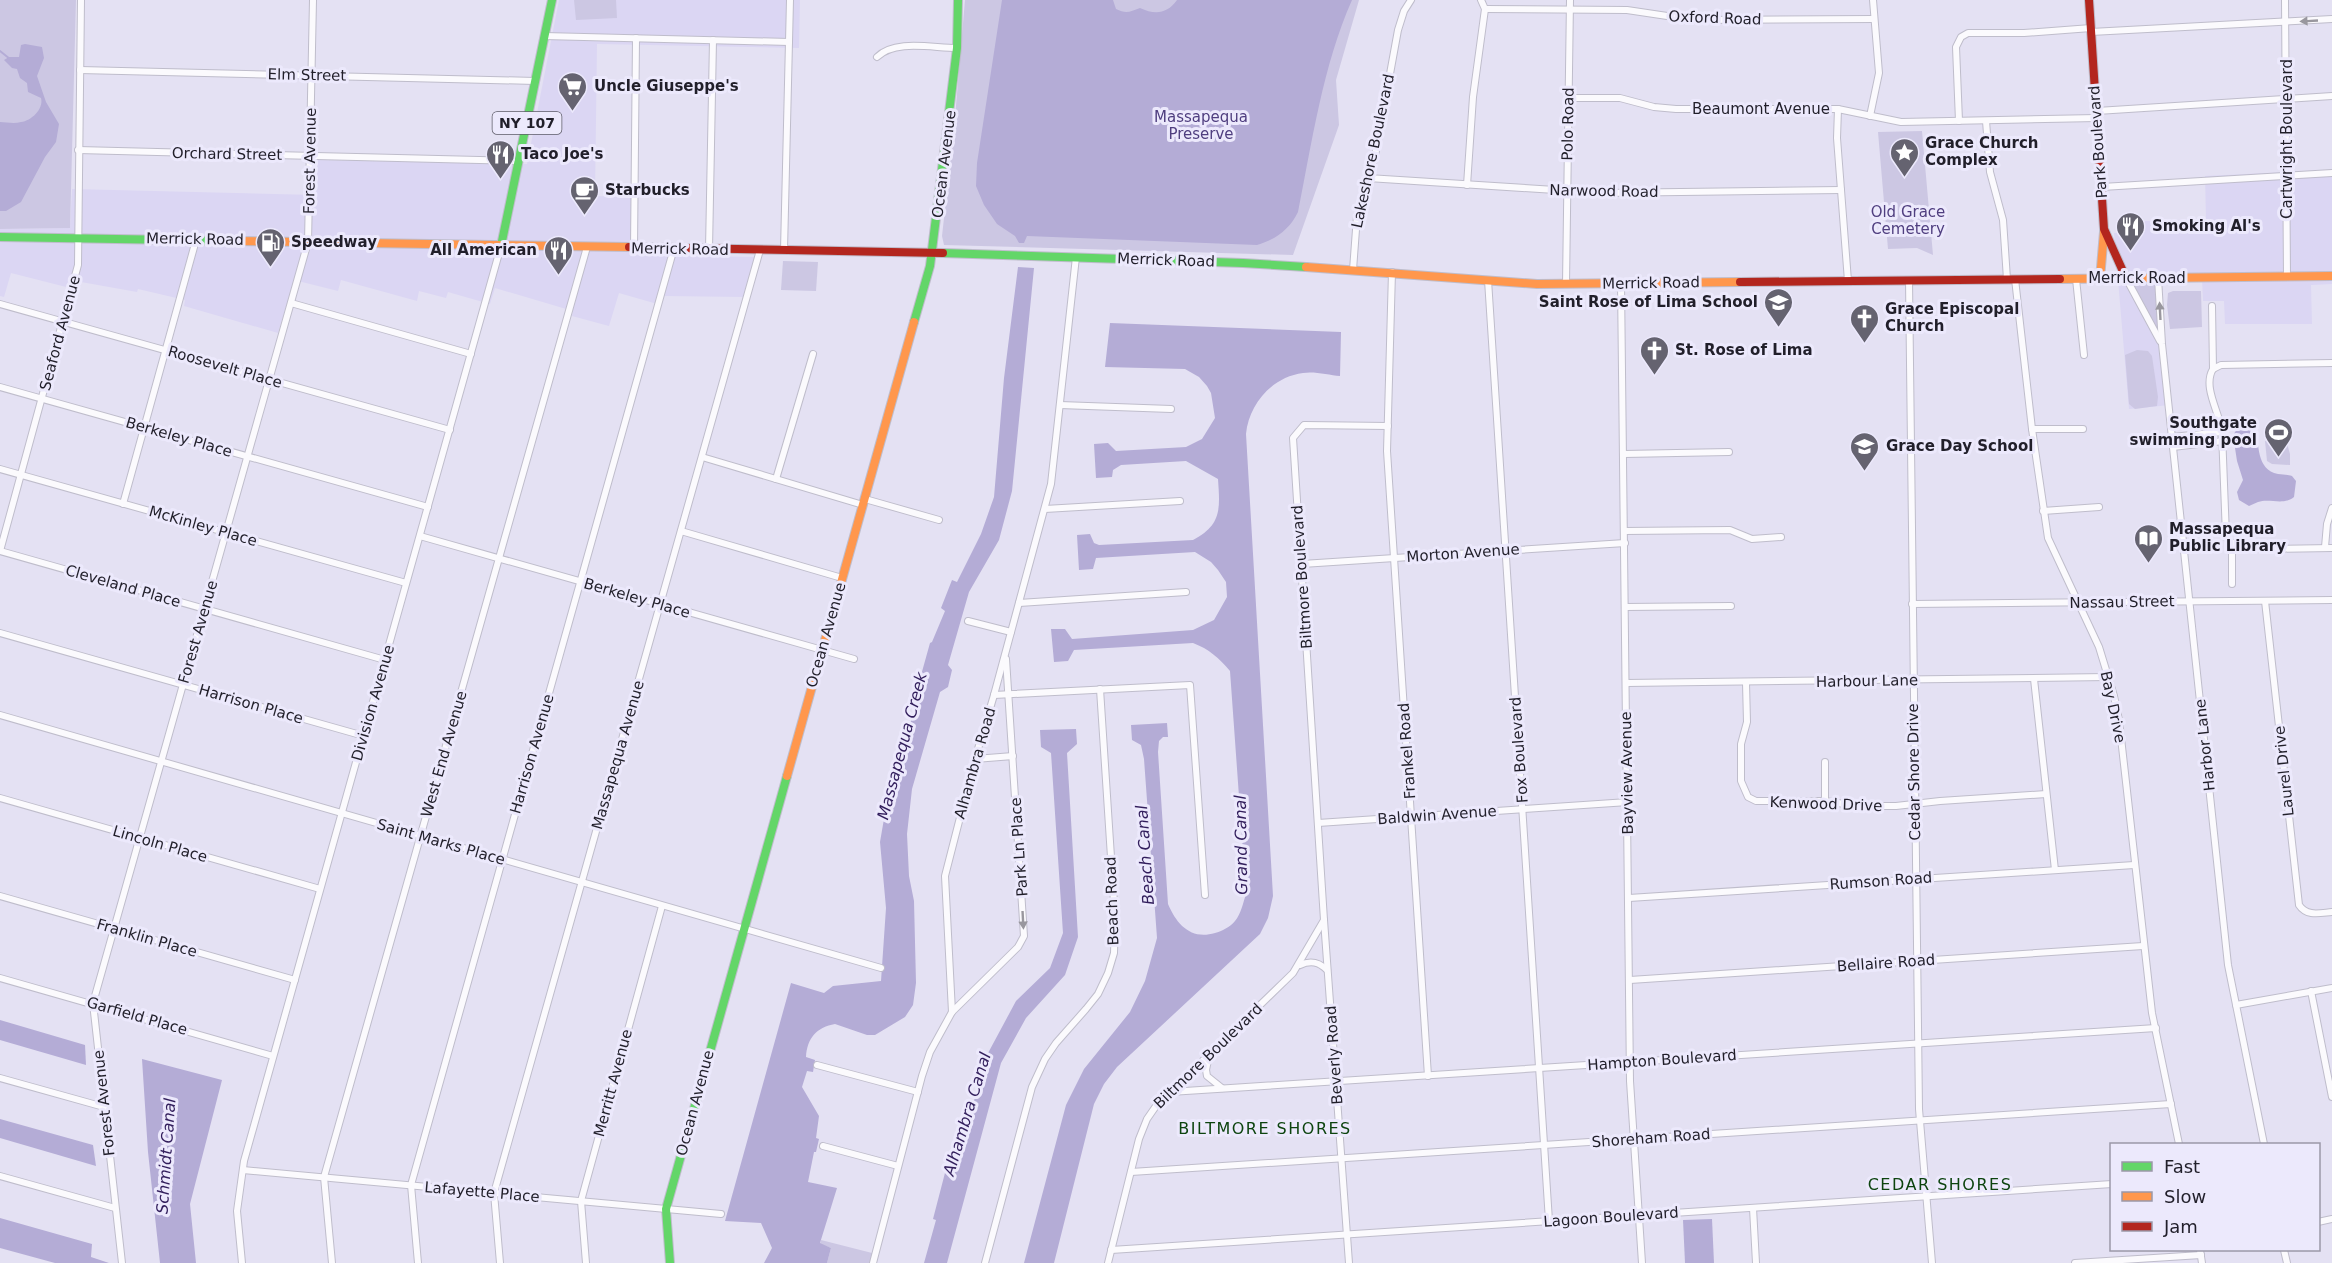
<svg xmlns="http://www.w3.org/2000/svg" width="2332" height="1263" viewBox="0 0 2332 1263" font-family="'DejaVu Sans',sans-serif">
<rect width="100%" height="100%" fill="#e4e1f3"/>
<g fill="#dbd6f3">
<path d="M559,0H800L799,48L597,44L595,196L632,197L631,255L757,257L745,297L664,296L661,305L619,293L609,326L572,316L573,311L495,288L490,304L448,292L446,298L419,291L417,301L341,280L338,291L294,280L278,333L184,306L185,300L138,289L137,292L81,282L78,290L11,273L4,297L0,296V229L70,228L72,189L315,195L316,160L527,164Z"/>
<path d="M2332,170V284L2311,285L2312,324H2225L2224,301H2203L2202,279H2160L2170,405L2129,409L2114,233L2145,232V221L2206,219L2205,176Z"/>
</g>
<g fill="#ccc7e3">
<path d="M0,0H76L70,228L0,229Z"/>
<path d="M574,0H616L617,18L576,20Z"/>
<path d="M965,0H1359L1336,80L1339,125L1293,255L944,245L942,236L954,129Z"/>
<path d="M1922,131L1933,255L1917,248L1888,249L1878,132Z"/>
<path d="M783,261L818,262L816,291L781,290Z"/>
<path d="M2128,279H2157L2161,341Z"/>
<path d="M2173,291H2201L2202,327L2170,329L2167,305L2168,293Z"/>
<path d="M2137,350L2148,351L2152,356L2158,397L2157,406L2135,409L2129,404L2125,355Z"/>
<path d="M2286,440L2290,454V465L2272,464L2267,461L2265,441Z"/>
<path d="M821,1240L876,1254L873,1263H827L831,1248L820,1244Z"/>
</g>
<g fill="#b4acd6">
<path d="M1002,0H1113L1116,9C1126,14 1130,12 1140,8C1155,15 1167,14 1177,0H1352C1323,65 1312,142 1298,212C1290,229 1275,240 1257,245L1027,236L1024,243H1019L1015,236L997,224L984,205L976,186L977,163Z"/>
<path d="M25,44L42,47L44,58L37,76L46,102L59,124L56,142L45,157L21,202L6,211H0V122C6,122 14,124 21,122C31,121 44,109 41,98L28,92L27,83L20,78L17,69L12,68L4,60L9,57H19L21,45Z"/>
<path d="M1018,267L1034,268L1012,491L999,540L969,592L948,665L952,670L948,687L940,692L912,789L907,834L909,876L914,901L916,983L913,1005L905,1017L875,1035H867L835,1024C817,1027 807,1038 806,1057L815,1060L813,1072L807,1071L802,1087L819,1116L816,1138L819,1139L816,1152H814L808,1182L837,1188L820,1243L831,1248L827,1263H764L772,1248L761,1223L725,1221L791,983L824,993L833,986L881,981L886,908L880,842L890,784L922,688L918,686L930,643L932,642L945,611L941,608L952,580L957,582L981,534L994,497L1004,378Z"/>
<path d="M1110,323L1341,332L1340,376C1329,375 1314,371 1303,373C1272,377 1249,404 1246,434L1273,896L1268,918L1260,934L1117,1067L1104,1084L1094,1104L1054,1263H1024L1066,1105L1084,1069L1130,1012L1145,981L1157,938L1144,759L1141,745L1132,740L1131,725L1167,723L1168,737H1163L1159,741L1158,752L1168,904C1177,925 1191,940 1215,933C1222,931 1230,927 1235,921C1241,914 1243,903 1246,894L1230,671C1219,658 1209,649 1193,643L1074,650L1068,661L1054,662L1051,629H1065L1072,639L1193,630L1214,620L1227,597L1226,582L1218,570L1211,562L1195,552L1096,558L1093,569L1079,570L1077,535L1090,534L1094,543L1099,545L1193,540C1222,525 1220,508 1218,479L1186,461L1121,465L1113,470L1112,477L1096,478L1094,444L1108,443L1116,451L1186,447L1202,439L1215,418L1211,393L1207,386L1199,377L1185,369L1105,367Z"/>
<path d="M2248,421L2256,428C2259,443 2256,470 2278,474C2283,475 2287,474 2292,476L2296,481L2294,497C2283,506 2270,498 2258,502C2255,503 2252,505 2249,506L2239,500L2237,492L2243,480L2237,461L2233,435L2240,425Z"/>
<path d="M1076,729L1077,744L1067,753L1078,937L1065,975L1026,1018L1001,1063L947,1263H924L936,1220L933,1219L946,1169L954,1171L987,1055L1016,1001L1050,968L1063,933L1051,753L1041,747L1040,730Z"/>
<path d="M0,1020L85,1045L86,1065L0,1040Z"/>
<path d="M142,1059L222,1080L190,1204L196,1263H160L148,1152Z"/>
<path d="M0,1119L93,1145L96,1166L0,1138Z"/>
<path d="M0,1218L92,1244L91,1257L109,1263H55L0,1248Z"/>
<path d="M1712,1219L1714,1263H1685L1683,1220Z"/>
</g>
<g fill="none" stroke-linecap="round" stroke-linejoin="round">
<path stroke="#b4acd6" stroke-width="2" d="M0,51L10,59"/>
<defs>
<g id="street">
<path d="M2285,0L2287,277"/>
<path d="M1485,9L1627,10L1694,20L1874,19"/>
<path d="M2091,32L2332,19"/>
<path d="M544,36L789,42"/>
<path d="M877,57C895,39 932,48 957,48"/>
<path d="M80,70L535,81"/>
<path d="M1569,98H1620L1654,107L1676,109H1838L1901,122L2097,118"/>
<path d="M1838,109L1837,138L1848,281"/>
<path d="M2097,111L2332,96"/>
<path d="M1870,116L1879,73L1873,0"/>
<path d="M1959,121L1956,47L1961,37L1968,33H2024L2091,28"/>
<path d="M1986,121L1990,172L2003,220L2007,279"/>
<path d="M78,150L519,161"/>
<path d="M1368,178L1602,193L1841,190"/>
<path d="M1467,185L1473,97L1485,9L1481,0"/>
<path d="M2102,187L2332,173"/>
<path d="M634,248L636,38"/>
<path d="M709,249L713,40"/>
<path d="M784,250L790,0"/>
<path d="M1353,270L1357,216L1375,156L1398,30L1404,11L1411,0"/>
<path d="M1392,272L1387,451L1428,1076"/>
<path d="M2126,278L2160,341"/>
<path d="M2158,278L2162,344L2228,965L2264,1144"/>
<path d="M2015,279L2032,429L2048,538L2099,647L2114,696L2119,720L2152,1013L2179,1144"/>
<path d="M2076,279L2084,355"/>
<path d="M1488,280L1549,1221"/>
<path d="M1909,280L1919,1109L1932,1263"/>
<path d="M1621,283L1630,1081L1642,1263"/>
<path d="M1566,284L1570,0"/>
<path d="M291,303L471,354"/>
<path d="M0,304L450,430"/>
<path d="M2212,306L2213,369"/>
<path d="M2332,363L2221,365L2213,369C2202,387 2220,413 2222,432L2226,536L2229,542L2260,549L2332,548"/>
<path d="M0,387L428,507"/>
<path d="M1060,405L1171,409"/>
<path d="M2032,429H2083"/>
<path d="M2172,437L2222,432"/>
<path d="M2173,447L2223,441"/>
<path d="M1624,454L1729,452"/>
<path d="M702,457L863,505"/>
<path d="M0,469L406,583"/>
<path d="M776,479L813,354"/>
<path d="M865,499L939,520"/>
<path d="M123,504L196,240"/>
<path d="M1045,509L1180,501"/>
<path d="M2043,511L2099,507"/>
<path d="M681,531L842,578"/>
<path d="M1624,531L1730,530L1752,539L1781,537"/>
<path d="M420,536L854,659"/>
<path d="M2232,544V584"/>
<path d="M2325,547L2327,524L2332,508"/>
<path d="M0,551L78,265L81,0"/>
<path d="M0,551L385,660"/>
<path d="M1302,564L1625,543"/>
<path d="M2265,601L2299,905C2307,917 2320,913 2332,912"/>
<path d="M1019,603L1186,592"/>
<path d="M1912,604L2332,600"/>
<path d="M1625,607L1731,606"/>
<path d="M968,621L1011,632"/>
<path d="M0,633L364,736"/>
<path d="M2034,679L2055,870"/>
<path d="M1626,683L2108,677"/>
<path d="M1746,683L1747,722L1741,744V781L1748,797L1756,801H1825L1857,806H1896L1940,801L2046,794"/>
<path d="M994,695L1190,685L1205,895"/>
<path d="M0,715L881,968"/>
<path d="M975,759L1013,756"/>
<path d="M1825,762V801"/>
<path d="M0,798L320,889"/>
<path d="M1318,823L1628,802"/>
<path d="M0,896L295,980"/>
<path d="M1629,898L2134,865"/>
<path d="M1324,920L1349,1263"/>
<path d="M1300,965C1311,960 1319,962 1327,970"/>
<path d="M0,978L273,1056"/>
<path d="M1630,980L2143,946"/>
<path d="M2311,991L2332,1097"/>
<path d="M2236,1005L2332,988"/>
<path d="M952,1012L1018,947L1024,936L1006,659"/>
<path d="M1209,1055L1206,1070L1207,1076L1222,1088"/>
<path d="M817,1065L918,1092"/>
<path d="M0,1078L104,1107"/>
<path d="M1170,1092L2156,1028"/>
<path d="M823,1146L898,1166"/>
<path d="M243,1170L721,1214"/>
<path d="M1131,1172L2171,1104"/>
<path d="M0,1176L115,1208"/>
<path d="M1753,1208L1756,1263"/>
<path d="M2318,1222L2332,1219"/>
<path d="M1111,1250L2112,1184"/>
<path d="M2200,1250L2202,1263"/>
<path d="M2284,1250L2287,1263"/>
<path d="M122,1263L93,1003L308,242L313,0"/>
<path d="M242,1263L237,1211L244,1161L501,246"/>
<path d="M332,1263L324,1177L587,247"/>
<path d="M418,1263L411,1185L674,248"/>
<path d="M500,1263L494,1193L760,250"/>
<path d="M586,1263L581,1201L662,906"/>
<path d="M873,1263L922,1076L930,1052L952,1012L945,876L975,759L994,695L1051,484L1076,257"/>
<path d="M985,1263L1032,1087L1045,1059L1056,1043L1086,1009L1098,994L1108,973L1114,953L1115,918L1100,689"/>
<path d="M1108,1263L1139,1139L1147,1119L1156,1106L1293,973L1324,920L1293,438L1304,425L1388,426"/>
<path d="M2075,1263L2201,1255"/>
</g>
<g id="fast">
<path d="M0,237L232,241"/>
<path d="M501,246L552,0"/>
<path d="M943,253L1243,263L1306,267"/>
<path d="M914,322L930,266L957,48L958,0"/>
<path d="M670,1263L666,1209L787,776"/>
</g>
<g id="slow">
<path d="M232,241L629,247"/>
<path d="M1306,267L1537,284L1740,282"/>
<path d="M2060,279L2332,276"/>
<path d="M2100,279L2104,232"/>
<path d="M787,776L914,322"/>
</g>
<g id="jam">
<path d="M2089,0L2104,229L2126,278"/>
<path d="M629,247L943,253"/>
<path d="M1740,282L2060,279"/>
</g>
</defs>
<use href="#street" stroke="#bfbdcb" stroke-width="8"/>
<use href="#fast" stroke="#bfbdcb" stroke-width="10"/>
<use href="#slow" stroke="#bfbdcb" stroke-width="10"/>
<use href="#jam" stroke="#bfbdcb" stroke-width="10"/>
<use href="#street" stroke="#fbfafd" stroke-width="6"/>
<use href="#fast" stroke="#63d668" stroke-width="8"/>
<use href="#slow" stroke="#ff974d" stroke-width="8"/>
<use href="#jam" stroke="#b3261e" stroke-width="8"/>
</g>
<defs><path id="oneway-solid" d="M-6-.8H1V-3.2L6.5 0L1 3.2V.8H-6Z" transform="scale(1.5)"/></defs>
<g fill="#99979e">
<use href="#oneway-solid" transform="translate(2309 21) rotate(177)"/>
<use href="#oneway-solid" transform="translate(2160 311) rotate(-93)"/>
<use href="#oneway-solid" transform="translate(1023 920) rotate(87)"/>
</g>
<defs>
<symbol id="supermarket-pin" viewBox="-11 -11 22 30"><path d="M0 17L-7.5 6A9.5 9.5 0 1 1 7.5 6Z" fill="#656370" stroke="#ece9fc"/><path d="M-6-5.5h2.5l.6 2H6L4.5 2H-2.5L-4.4-4H-6ZM-1.5 3.2a1.3 1.3 0 1 0 .1 0ZM3 3.2a1.3 1.3 0 1 0 .1 0Z" fill="#fff"/></symbol>
<symbol id="sight-pin" viewBox="-11 -11 22 30"><path d="M0 17L-7.5 6A9.5 9.5 0 1 1 7.5 6Z" fill="#656370" stroke="#ece9fc"/><path d="M0-6L1.8-2.2L6-1.7L2.9 1.2L3.7 5.4L0 3.3L-3.7 5.4L-2.9 1.2L-6-1.7L-1.8-2.2Z" fill="#fff"/></symbol>
<symbol id="restaurant-pin" viewBox="-11 -11 22 30"><path d="M0 17L-7.5 6A9.5 9.5 0 1 1 7.5 6Z" fill="#656370" stroke="#ece9fc"/><path d="M-5-6h1v4h1v-4h1v4h1v-4h1v5L-1.5 .5V6h-2V.5L-5-1ZM5-6V6H3V1.5H1.5Q1.5-4 5-6Z" fill="#fff"/></symbol>
<symbol id="cafe-pin" viewBox="-11 -11 22 30"><path d="M0 17L-7.5 6A9.5 9.5 0 1 1 7.5 6Z" fill="#656370" stroke="#ece9fc"/><path d="M-5.5-4.5H6V0H3Q3 3.5 0 3.5H-2.5Q-5.5 3.5-5.5 0ZM3-3.2v2h1.7v-2ZM-6 4.5H4V6H-6Z" fill="#fff"/></symbol>
<symbol id="fuel-pin" viewBox="-11 -11 22 30"><path d="M0 17L-7.5 6A9.5 9.5 0 1 1 7.5 6Z" fill="#656370" stroke="#ece9fc"/><path d="M-5.5-6h7V0h2V4h1.3V-2.5L3-4.5l.8-.8L6-3V5H2.5V1h-1V6h-7ZM-4.2-4.7v3.2H.2V-4.7Z" fill="#fff"/></symbol>
<symbol id="school-pin" viewBox="-11 -11 22 30"><path d="M0 17L-7.5 6A9.5 9.5 0 1 1 7.5 6Z" fill="#656370" stroke="#ece9fc"/><path d="M0-5L7-2L0 1L-7-2ZM-4 1L0 2.5L4 1V4Q0 6-4 4Z" fill="#fff"/></symbol>
<symbol id="church-pin" viewBox="-11 -11 22 30"><path d="M0 17L-7.5 6A9.5 9.5 0 1 1 7.5 6Z" fill="#656370" stroke="#ece9fc"/><path d="M-1.2-6h2.4v3.5h3.3v2.4h-3.3V6h-2.4V-.1h-3.3v-2.4h3.3Z" fill="#fff"/></symbol>
<symbol id="stadium-pin" viewBox="-11 -11 22 30"><path d="M0 17L-7.5 6A9.5 9.5 0 1 1 7.5 6Z" fill="#656370" stroke="#ece9fc"/><path d="M0-5a6.5 5 0 1 0 0 10a6.5 5 0 1 0 0-10ZM-3.5-1.8h7v3.6h-7Z" fill="#fff"/></symbol>
<symbol id="library-pin" viewBox="-11 -11 22 30"><path d="M0 17L-7.5 6A9.5 9.5 0 1 1 7.5 6Z" fill="#656370" stroke="#ece9fc"/><path d="M-6-4Q-3-5.5-.7-3.5V5Q-3 3-6 4ZM6-4Q3-5.5 .7-3.5V5Q3 3 6 4Z" fill="#fff"/></symbol>
</defs>
<g fill-rule="evenodd">
<use href="#supermarket-pin" x="556" y="70" width="33" height="45"/>
<use href="#sight-pin" x="1888" y="136" width="33" height="45"/>
<use href="#restaurant-pin" x="484" y="138" width="33" height="45"/>
<use href="#cafe-pin" x="568" y="174" width="33" height="45"/>
<use href="#restaurant-pin" x="2114" y="210" width="33" height="45"/>
<use href="#fuel-pin" x="254" y="226" width="33" height="45"/>
<use href="#restaurant-pin" x="542" y="234" width="33" height="45"/>
<use href="#school-pin" x="1762" y="286" width="33" height="45"/>
<use href="#church-pin" x="1848" y="302" width="33" height="45"/>
<use href="#church-pin" x="1638" y="334" width="33" height="45"/>
<use href="#stadium-pin" x="2262" y="416" width="33" height="45"/>
<use href="#school-pin" x="1848" y="430" width="33" height="45"/>
<use href="#library-pin" x="2132" y="522" width="33" height="45"/>
</g>
<g text-anchor="middle" dominant-baseline="central" stroke-width="6" stroke-linejoin="round" paint-order="stroke">
<rect fill="#ece9fc" stroke="#5e5c69" stroke-width="1.5" x="492.5" y="112" width="69" height="22" rx="4.5"/>
<g font-size="14" font-weight="bold" fill="#211f2a">
<text x="527" y="123">NY 107</text>
</g>
<g font-size="15" fill="#211f2a" stroke="#ece9fc">
<text transform="translate(1715 18) rotate(2)">Oxford Road</text>
<text transform="translate(307 75) rotate(1)">Elm Street</text>
<text x="1761" y="109">Beaumont Avenue</text>
<text transform="translate(1568 124) rotate(-89)">Polo Road</text>
<text transform="translate(2287 139) rotate(-90)">Cartwright Boulevard</text>
<text transform="translate(2098 142) rotate(-94)">Park Boulevard</text>
<text transform="translate(1373 151) rotate(-78)">Lakeshore Boulevard</text>
<text transform="translate(227 154) rotate(1)">Orchard Street</text>
<text transform="translate(310 161) rotate(-89)">Forest Avenue</text>
<text transform="translate(944 164) rotate(-83)">Ocean Avenue</text>
<text transform="translate(1604 191) rotate(1)">Narwood Road</text>
<text transform="translate(195 239) rotate(1)">Merrick Road</text>
<text transform="translate(680 249) rotate(1)">Merrick Road</text>
<text transform="translate(1166 260) rotate(2)">Merrick Road</text>
<text x="2137" y="278">Merrick Road</text>
<text transform="translate(1651 283) rotate(-1)">Merrick Road</text>
<text transform="translate(60 333) rotate(-75)">Seaford Avenue</text>
<text transform="translate(225 367) rotate(16)">Roosevelt Place</text>
<text transform="translate(179 437) rotate(16)">Berkeley Place</text>
<text transform="translate(203 526) rotate(16)">McKinley Place</text>
<text transform="translate(1463 553) rotate(-4)">Morton Avenue</text>
<text transform="translate(1302 577) rotate(-94)">Biltmore Boulevard</text>
<text transform="translate(123 586) rotate(16)">Cleveland Place</text>
<text transform="translate(637 598) rotate(16)">Berkeley Place</text>
<text transform="translate(2122 602) rotate(-1)">Nassau Street</text>
<text transform="translate(198 632) rotate(-74)">Forest Avenue</text>
<text transform="translate(826 635) rotate(-74)">Ocean Avenue</text>
<text transform="translate(1867 681) rotate(-1)">Harbour Lane</text>
<text transform="translate(373 703) rotate(-74)">Division Avenue</text>
<text transform="translate(251 704) rotate(16)">Harrison Place</text>
<text transform="translate(2113 707) rotate(78)">Bay Drive</text>
<text transform="translate(2205 745) rotate(-96)">Harbor Lane</text>
<text transform="translate(1519 750) rotate(-94)">Fox Boulevard</text>
<text transform="translate(1407 751) rotate(-94)">Frankel Road</text>
<text transform="translate(444 754) rotate(-74)">West End Avenue</text>
<text transform="translate(532 754) rotate(-74)">Harrison Avenue</text>
<text transform="translate(618 755) rotate(-74)">Massapequa Avenue</text>
<text transform="translate(975 763) rotate(-74)">Alhambra Road</text>
<text transform="translate(2284 771) rotate(-96)">Laurel Drive</text>
<text transform="translate(1914 772) rotate(-91)">Cedar Shore Drive</text>
<text transform="translate(1627 773) rotate(-91)">Bayview Avenue</text>
<text transform="translate(1826 804) rotate(2)">Kenwood Drive</text>
<text transform="translate(1437 815) rotate(-4)">Baldwin Avenue</text>
<text transform="translate(441 842) rotate(16)">Saint Marks Place</text>
<text transform="translate(160 844) rotate(16)">Lincoln Place</text>
<text transform="translate(1019 847) rotate(-94)">Park Ln Place</text>
<text transform="translate(1881 881) rotate(-4)">Rumson Road</text>
<text transform="translate(1112 901) rotate(-92)">Beach Road</text>
<text transform="translate(147 938) rotate(16)">Franklin Place</text>
<text transform="translate(1886 963) rotate(-4)">Bellaire Road</text>
<text transform="translate(137 1016) rotate(16)">Garfield Place</text>
<text transform="translate(1334 1055) rotate(-94)">Beverly Road</text>
<text transform="translate(1208 1056) rotate(-44)">Biltmore Boulevard</text>
<text transform="translate(1662 1060) rotate(-4)">Hampton Boulevard</text>
<text transform="translate(613 1083) rotate(-75)">Merritt Avenue</text>
<text transform="translate(104 1103) rotate(-96)">Forest Avenue</text>
<text transform="translate(695 1103) rotate(-75)">Ocean Avenue</text>
<text transform="translate(1651 1138) rotate(-4)">Shoreham Road</text>
<text transform="translate(482 1192) rotate(5)">Lafayette Place</text>
<text transform="translate(1611 1217) rotate(-4)">Lagoon Boulevard</text>
</g>
<g font-size="15" font-weight="bold" fill="#211f2a" stroke="#ece9fc" text-anchor="start">
<text x="594" y="86">Uncle Giuseppe's</text>
<text x="1925" y="143">Grace Church<tspan x="1925" dy="17">Complex</tspan></text>
<text x="521" y="154">Taco Joe's</text>
<text x="605" y="190">Starbucks</text>
<text x="2152" y="226">Smoking Al's</text>
<text x="291" y="242">Speedway</text>
<text x="537" y="250" text-anchor="end">All American</text>
<text x="1758" y="302" text-anchor="end">Saint Rose of Lima School</text>
<text x="1885" y="309">Grace Episcopal<tspan x="1885" dy="17">Church</tspan></text>
<text x="1675" y="350">St. Rose of Lima</text>
<text x="2257" y="423" text-anchor="end">Southgate<tspan x="2257" dy="17">swimming pool</tspan></text>
<text x="1886" y="446">Grace Day School</text>
<text x="2169" y="529">Massapequa<tspan x="2169" dy="17">Public Library</tspan></text>
</g>
<g font-size="15" fill="#4f3e7f" stroke="#ece9fc">
<text x="1201" y="117">Massapequa<tspan x="1201" dy="17">Preserve</tspan></text>
<text x="1908" y="212">Old Grace<tspan x="1908" dy="17">Cemetery</tspan></text>
</g>
<g font-size="16" font-style="italic" fill="#321e5c" stroke="#ece9fc">
<text transform="translate(902 746) rotate(-75)">Massapequa Creek</text>
<text transform="translate(1241 845) rotate(-91)">Grand Canal</text>
<text transform="translate(1145 855) rotate(-94)">Beach Canal</text>
<text transform="translate(967 1114) rotate(-73)">Alhambra Canal</text>
<text transform="translate(166 1156) rotate(-86)">Schmidt Canal</text>
</g>
<g font-size="16" letter-spacing="1.5" fill="#0d440f" stroke="#ece9fc">
<text x="1265" y="1128">BILTMORE SHORES</text>
<text x="1940" y="1184">CEDAR SHORES</text>
</g>
</g>
<rect x="2110" y="1143" width="210" height="108" fill="#ece9fc" stroke="#9b98a8" stroke-width="1.5"/>
<rect x="2122" y="1162" width="30" height="9" fill="#63d668" stroke="#9b98a8" stroke-width="1.5"/>
<text x="2164" y="1173" font-size="18" fill="#211f2a">Fast</text>
<rect x="2122" y="1192" width="30" height="9" fill="#ff974d" stroke="#9b98a8" stroke-width="1.5"/>
<text x="2164" y="1203" font-size="18" fill="#211f2a">Slow</text>
<rect x="2122" y="1222" width="30" height="9" fill="#b3261e" stroke="#9b98a8" stroke-width="1.5"/>
<text x="2164" y="1233" font-size="18" fill="#211f2a">Jam</text>
</svg>
